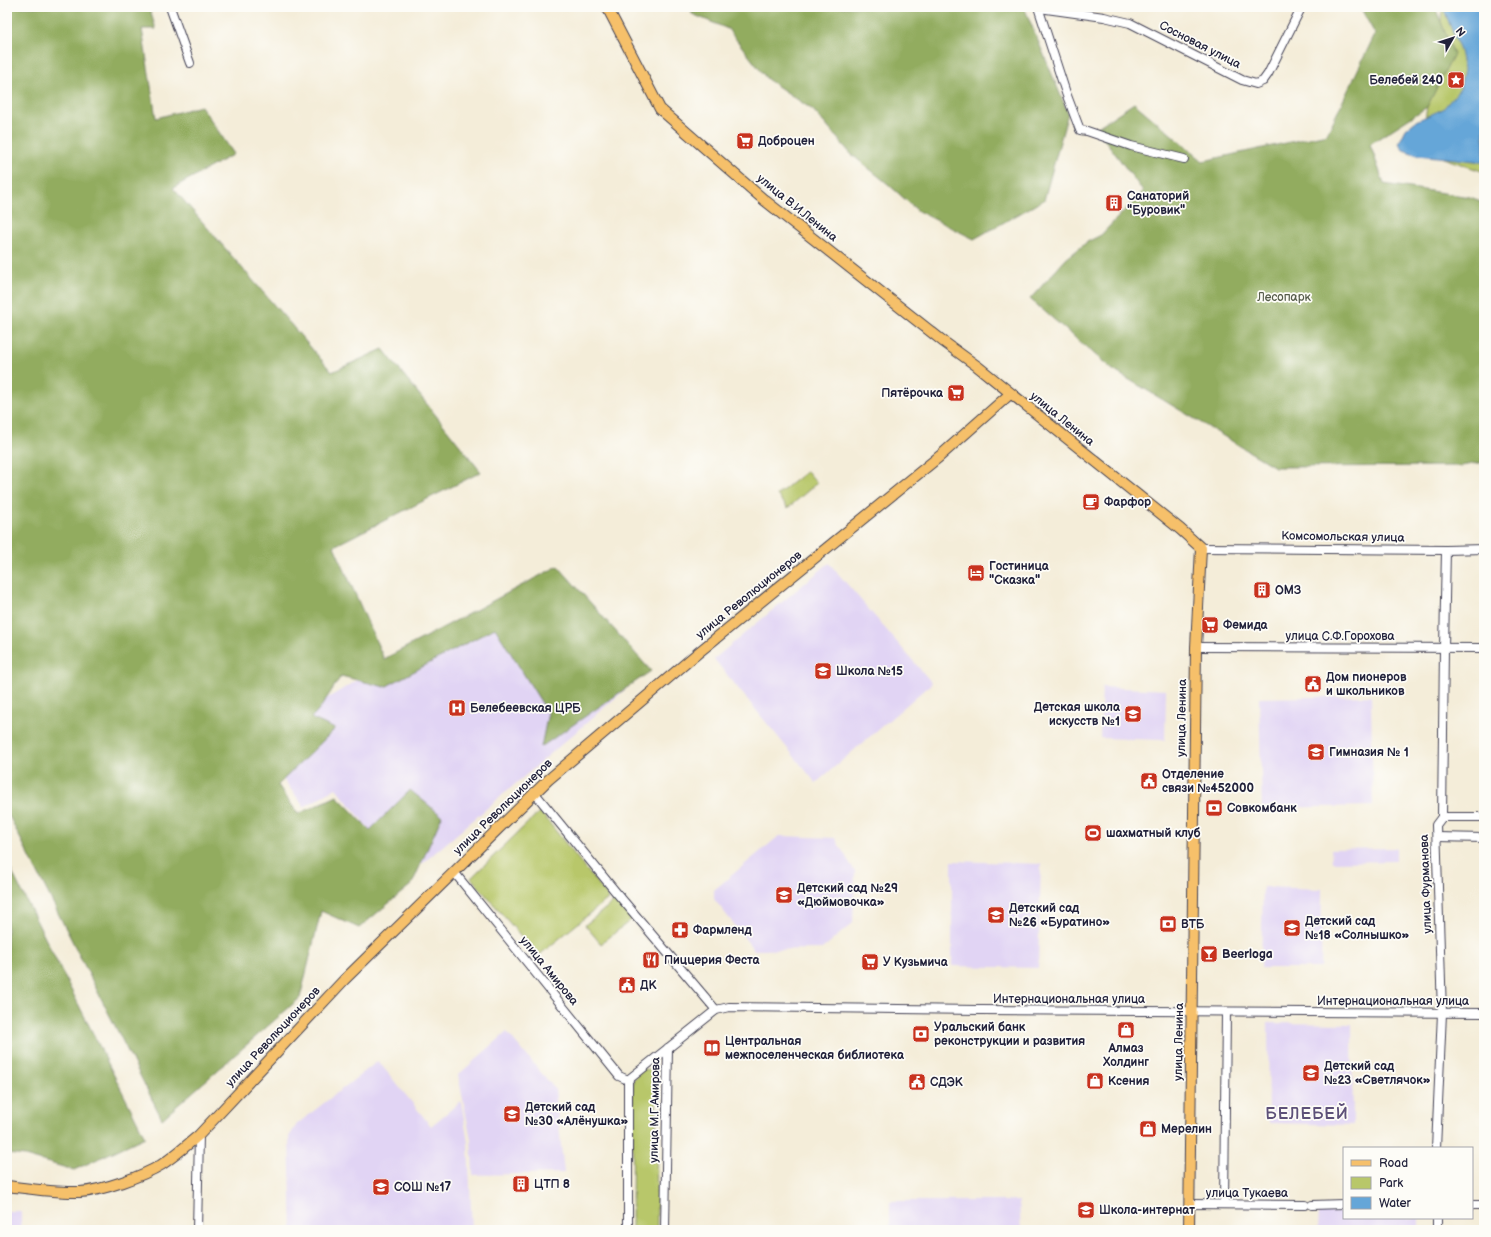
<svg xmlns="http://www.w3.org/2000/svg" width="1491" height="1237" viewBox="0 0 1491 1237" font-family="'Balsamiq Sans',sans-serif">
<rect width="100%" height="100%" fill="#fdfcf7"/>
<filter id="ink" filterUnits="userSpaceOnUse"><feTurbulence type="fractalNoise" baseFrequency=".025" numOctaves="2"/><feDisplacementMap in="SourceGraphic" scale="8" xChannelSelector="R" yChannelSelector="G"/><feConvolveMatrix kernelMatrix="1 2 1 2 8 2 1 2 1" color-interpolation-filters="sRGB"/></filter>
<filter id="wash" filterUnits="userSpaceOnUse"><feTurbulence type="fractalNoise" baseFrequency=".012" numOctaves="4" result="noise"/><feDisplacementMap in="SourceGraphic" scale="16" xChannelSelector="R" yChannelSelector="G"/><feGaussianBlur stdDeviation="0.9" result="paint"/><feColorMatrix in="noise" values="0 0 0 0 0 0 0 0 0 0 0 0 0 0 0 0 0 1.4 0 .05"/><feComposite in="paint" operator="in"/></filter>
<g filter="url(#wash)">
<rect width="100%" height="100%" fill="#f4edd9"/>
<g fill="#e1d4f4">
<path d="M829,563L932,683L816,783L714,659Z"/>
<path d="M559,568L647,671L408,876L336,788L304,807L287,784L254,743L369,673Z"/>
<path d="M1102,687L1166,690L1165,740L1100,738Z"/>
<path d="M1371,696L1373,806L1262,808L1259,698Z"/>
<path d="M779,836L835,838L855,872L853,923L822,949L754,950L714,899V890Z"/>
<path d="M1396,848V861L1332,862L1331,849Z"/>
<path d="M952,861L1041,864L1038,968L952,966Z"/>
<path d="M1263,887L1322,889L1321,968H1261Z"/>
<path d="M1268,1023L1352,1024L1353,1125L1269,1123Z"/>
<path d="M507,1032L555,1089L564,1173L473,1175L471,1139L458,1075Z"/>
<path d="M378,1061L431,1126L461,1101L468,1143L472,1230H292L289,1137L297,1124Z"/>
<path d="M890,1201H1019L1021,1230H890Z"/>
<rect x="7" y="1211" width="14" height="19"/>
<path d="M1319,1212H1344V1218H1419V1230H1318Z"/>
</g>
<g fill="#b8c76a" stroke="#6d7452">
<path d="M1443,7H1484V172L1420,150Z"/>
<path d="M807,471L817,483L788,508L777,495Z"/>
<path d="M540,811L609,898L538,956L471,878Z"/>
<path d="M616,900L632,919L601,944L585,925Z"/>
<path d="M642,1069L652,1070L656,1080L657,1230H632L633,1080Z"/>
</g>
<g fill="#92ac5e" stroke="#5a674c">
<path d="M7,7H149L156,29H142L156,118L201,106L234,154L173,188L332,372L383,349L481,472L334,546L384,659L558,566L651,671L541,747L548,713L495,628L385,687L341,676L321,707L311,718L335,729L278,785L298,814L337,796L370,830L410,790L442,816L412,884L359,928L321,911L300,998L162,1119L7,812Z"/>
<path d="M690,7H1024L1068,113L1044,200L974,239L918,211L888,184L851,154L813,110L767,79L728,29L692,14Z"/>
<path d="M1360,7H1435L1454,54L1427,107L1370,144L1384,184L1470,197L1484,202V462L1461,466L1275,467L1113,370L1030,299L1066,259L1087,242L1101,235L1143,191L1096,128L1134,103L1203,161L1327,134L1375,34Z"/>
<path d="M7,862L145,1137L74,1170L25,1156L7,1154Z"/>
</g>
<path fill="#65a6d8" stroke="#44648a" d="M1443,7H1484V162L1418,155L1403,150L1399,143L1406,129L1416,121L1443,109L1460,89L1464,70L1460,51Z"/>
</g>
<g filter="url(#ink)">
<g fill="none" stroke-linecap="round" stroke-linejoin="round">
<defs>
<g id="minor">
<path d="M170,7L190,63"/>
<path d="M1038,7L1066,93L1080,130L1087,131L1131,146L1184,159"/>
<path d="M1039,8L1104,17L1130,23L1242,80L1256,84L1263,81L1268,74L1300,10"/>
<path d="M1201,548L1446,550L1484,549"/>
<path d="M1196,647L1484,648"/>
<path d="M534,792L615,891L716,1010"/>
<path d="M1442,817H1484"/>
<path d="M1437,837L1484,838"/>
<path d="M454,872L619,1076L628,1080"/>
<path d="M628,1080L716,1010L729,1007L979,1010L1484,1013"/>
<path d="M628,1080V1230"/>
<path d="M1436,1148L1442,1013L1436,825L1442,817L1444,648L1446,550"/>
<path d="M1189,1204L1305,1205"/>
<path d="M1224,1204L1226,1012"/>
<path d="M1312,1205L1344,1204"/>
<path d="M1472,1205H1484"/>
<path d="M197,1230L199,1135"/>
<path d="M665,1230L668,1048"/>
<path d="M1437,1230V1218"/>
</g>
<g id="major">
<path d="M607,7L660,109L763,199L944,342L977,366L1180,529L1201,548L1196,647L1189,1230"/>
<path d="M7,1186C31,1189 56,1193 80,1192C101,1191 143,1176 161,1165C175,1156 187,1145 199,1135L344,980L548,780L699,652L940,456L1010,394"/>
</g>
</defs>
<use href="#minor" stroke="#424053" stroke-width="10"/>
<use href="#major" stroke="#424053" stroke-width="12"/>
<use href="#minor" stroke="#fff" stroke-width="8"/>
<use href="#major" stroke="#f6c06b" stroke-width="10"/>
</g>
</g>
<defs>
<symbol id="sight-square" viewBox="-11 -11 22 22"><rect x="-9" y="-9" width="18" height="18" rx="4" fill="#c8321e" stroke="#fdfcf7"/><path d="M0-6L1.8-2.2L6-1.7L2.9 1.2L3.7 5.4L0 3.3L-3.7 5.4L-2.9 1.2L-6-1.7L-1.8-2.2Z" fill="#fff"/></symbol>
<symbol id="supermarket-square" viewBox="-11 -11 22 22"><rect x="-9" y="-9" width="18" height="18" rx="4" fill="#c8321e" stroke="#fdfcf7"/><path d="M-6-5.5h2.5l.6 2H6L4.5 2H-2.5L-4.4-4H-6ZM-1.5 3.2a1.3 1.3 0 1 0 .1 0ZM3 3.2a1.3 1.3 0 1 0 .1 0Z" fill="#fff"/></symbol>
<symbol id="building-square" viewBox="-11 -11 22 22"><rect x="-9" y="-9" width="18" height="18" rx="4" fill="#c8321e" stroke="#fdfcf7"/><path d="M-4-6H4V6H1V3H-1V6H-4ZM-2.5-4.3h1.7v1.8h-1.7ZM.8-4.3h1.7v1.8H.8ZM-2.5-1h1.7V.8h-1.7ZM.8-1h1.7V.8H.8Z" fill="#fff"/></symbol>
<symbol id="cafe-square" viewBox="-11 -11 22 22"><rect x="-9" y="-9" width="18" height="18" rx="4" fill="#c8321e" stroke="#fdfcf7"/><path d="M-5.5-4.5H6V0H3Q3 3.5 0 3.5H-2.5Q-5.5 3.5-5.5 0ZM3-3.2v2h1.7v-2ZM-6 4.5H4V6H-6Z" fill="#fff"/></symbol>
<symbol id="hotel-square" viewBox="-11 -11 22 22"><rect x="-9" y="-9" width="18" height="18" rx="4" fill="#c8321e" stroke="#fdfcf7"/><path d="M-6-4.5h1.5V1H6V5H4.5V3h-9V5H-6ZM-4 0a1.8 1.8 0 1 1 3.6 0ZM.5 0V-2.5h3Q6-2.5 6 0Z" fill="#fff"/></symbol>
<symbol id="school-square" viewBox="-11 -11 22 22"><rect x="-9" y="-9" width="18" height="18" rx="4" fill="#c8321e" stroke="#fdfcf7"/><path d="M0-5L7-2L0 1L-7-2ZM-4 1L0 2.5L4 1V4Q0 6-4 4Z" fill="#fff"/></symbol>
<symbol id="civic-square" viewBox="-11 -11 22 22"><rect x="-9" y="-9" width="18" height="18" rx="4" fill="#c8321e" stroke="#fdfcf7"/><path d="M-.6-6.5H3V-4.5H.6V-3L4-1V1h2V6H-6V1h2V-1L-.6-3ZM-1.2 2.5V6h2.4V2.5Z" fill="#fff"/></symbol>
<symbol id="hospital-square" viewBox="-11 -11 22 22"><rect x="-9" y="-9" width="18" height="18" rx="4" fill="#c8321e" stroke="#fdfcf7"/><path d="M-5-5h3v3.5h4V-5h3V5h-3V1.5h-4V5h-3Z" fill="#fff"/></symbol>
<symbol id="bank-square" viewBox="-11 -11 22 22"><rect x="-9" y="-9" width="18" height="18" rx="4" fill="#c8321e" stroke="#fdfcf7"/><path d="M-6-4H6V4H-6ZM0-2.3a2.3 2.3 0 1 0 0 4.6a2.3 2.3 0 1 0 0-4.6Z" fill="#fff"/></symbol>
<symbol id="stadium-square" viewBox="-11 -11 22 22"><rect x="-9" y="-9" width="18" height="18" rx="4" fill="#c8321e" stroke="#fdfcf7"/><path d="M0-5a6.5 5 0 1 0 0 10a6.5 5 0 1 0 0-10ZM-3.5-1.8h7v3.6h-7Z" fill="#fff"/></symbol>
<symbol id="pharmacy-square" viewBox="-11 -11 22 22"><rect x="-9" y="-9" width="18" height="18" rx="4" fill="#c8321e" stroke="#fdfcf7"/><path d="M-2-6h4v4h4v4h-4v4h-4v-4h-4v-4h4Z" fill="#fff"/></symbol>
<symbol id="bar-square" viewBox="-11 -11 22 22"><rect x="-9" y="-9" width="18" height="18" rx="4" fill="#c8321e" stroke="#fdfcf7"/><path d="M-6-5H6L.8 .8V4.5H3.5V6h-7V4.5H-.8V.8Z" fill="#fff"/></symbol>
<symbol id="restaurant-square" viewBox="-11 -11 22 22"><rect x="-9" y="-9" width="18" height="18" rx="4" fill="#c8321e" stroke="#fdfcf7"/><path d="M-5-6h1v4h1v-4h1v4h1v-4h1v5L-1.5 .5V6h-2V.5L-5-1ZM5-6V6H3V1.5H1.5Q1.5-4 5-6Z" fill="#fff"/></symbol>
<symbol id="shop-square" viewBox="-11 -11 22 22"><rect x="-9" y="-9" width="18" height="18" rx="4" fill="#c8321e" stroke="#fdfcf7"/><path d="M-5-2.5h2.3a2.7 3.5 0 0 1 5.4 0H5L5.5 6h-11ZM-1.5-2.5h3a1.5 2.3 0 0 0-3 0Z" fill="#fff"/></symbol>
<symbol id="library-square" viewBox="-11 -11 22 22"><rect x="-9" y="-9" width="18" height="18" rx="4" fill="#c8321e" stroke="#fdfcf7"/><path d="M-6-4Q-3-5.5-.7-3.5V5Q-3 3-6 4ZM6-4Q3-5.5 .7-3.5V5Q3 3 6 4Z" fill="#fff"/></symbol>
</defs>
<g fill-rule="evenodd">
<use href="#sight-square" x="1446" y="70" width="20" height="20"/>
<use href="#supermarket-square" x="735" y="131" width="20" height="20"/>
<use href="#building-square" x="1104" y="193" width="20" height="20"/>
<use href="#supermarket-square" x="946" y="383" width="20" height="20"/>
<use href="#cafe-square" x="1081" y="492" width="20" height="20"/>
<use href="#hotel-square" x="966" y="563" width="20" height="20"/>
<use href="#building-square" x="1252" y="580" width="20" height="20"/>
<use href="#supermarket-square" x="1200" y="615" width="20" height="20"/>
<use href="#school-square" x="813" y="661" width="20" height="20"/>
<use href="#civic-square" x="1303" y="674" width="20" height="20"/>
<use href="#hospital-square" x="447" y="698" width="20" height="20"/>
<use href="#school-square" x="1123" y="704" width="20" height="20"/>
<use href="#school-square" x="1306" y="742" width="20" height="20"/>
<use href="#civic-square" x="1139" y="771" width="20" height="20"/>
<use href="#bank-square" x="1204" y="798" width="20" height="20"/>
<use href="#stadium-square" x="1083" y="823" width="20" height="20"/>
<use href="#school-square" x="774" y="885" width="20" height="20"/>
<use href="#school-square" x="986" y="905" width="20" height="20"/>
<use href="#bank-square" x="1158" y="914" width="20" height="20"/>
<use href="#school-square" x="1282" y="918" width="20" height="20"/>
<use href="#pharmacy-square" x="670" y="920" width="20" height="20"/>
<use href="#bar-square" x="1199" y="944" width="20" height="20"/>
<use href="#restaurant-square" x="641" y="950" width="20" height="20"/>
<use href="#supermarket-square" x="860" y="952" width="20" height="20"/>
<use href="#civic-square" x="617" y="975" width="20" height="20"/>
<use href="#shop-square" x="1116" y="1020" width="20" height="20"/>
<use href="#bank-square" x="911" y="1024" width="20" height="20"/>
<use href="#library-square" x="702" y="1038" width="20" height="20"/>
<use href="#school-square" x="1301" y="1063" width="20" height="20"/>
<use href="#shop-square" x="1085" y="1071" width="20" height="20"/>
<use href="#civic-square" x="907" y="1072" width="20" height="20"/>
<use href="#school-square" x="502" y="1104" width="20" height="20"/>
<use href="#shop-square" x="1138" y="1119" width="20" height="20"/>
<use href="#building-square" x="511" y="1174" width="20" height="20"/>
<use href="#school-square" x="371" y="1177" width="20" height="20"/>
<use href="#school-square" x="1076" y="1200" width="20" height="20"/>
</g>
<g text-anchor="middle" dominant-baseline="central" stroke-width="3.5" stroke-linejoin="round" paint-order="stroke">
<g font-size="12" fill="#22223b" stroke="#fdfcf7">
<text transform="translate(1200 45) rotate(27)">Сосновая улица</text>
<text transform="translate(797 208) rotate(39)">улица В.И.Ленина</text>
<text transform="translate(1062 419) rotate(39)">улица Ленина</text>
<text transform="translate(1343 537) rotate(1)">Комсомольская улица</text>
<text transform="translate(749 595) rotate(-39)">улица Революционеров</text>
<text x="1340" y="636">улица С.Ф.Горохова</text>
<text transform="translate(1182 718) rotate(-89)">улица Ленина</text>
<text transform="translate(503 807) rotate(-44)">улица Революционеров</text>
<text transform="translate(1426 884) rotate(-92)">улица Фурманова</text>
<text transform="translate(549 971) rotate(51)">улица Амирова</text>
<text x="1069" y="999">Интернациональная улица</text>
<text x="1393" y="1001">Интернациональная улица</text>
<text transform="translate(273 1037) rotate(-47)">улица Революционеров</text>
<text transform="translate(1179 1042) rotate(-89)">улица Ленина</text>
<text transform="translate(655 1110) rotate(-89)">улица М.Г.Амирова</text>
<text x="1247" y="1193">улица Тукаева</text>
</g>
<g font-size="12" font-weight="bold" fill="#22223b" stroke="#fdfcf7" text-anchor="start">
<text x="1443" y="80" text-anchor="end">Белебей 240</text>
<text x="758" y="141">Доброцен</text>
<text x="1127" y="196">Санаторий<tspan x="1127" dy="14">"Буровик"</tspan></text>
<text x="943" y="393" text-anchor="end">Пятёрочка</text>
<text x="1104" y="502">Фарфор</text>
<text x="989" y="566">Гостиница<tspan x="989" dy="14">"Сказка"</tspan></text>
<text x="1275" y="590">ОМЗ</text>
<text x="1223" y="625">Фемида</text>
<text x="836" y="671">Школа №15</text>
<text x="1326" y="677">Дом пионеров<tspan x="1326" dy="14">и школьников</tspan></text>
<text x="1120" y="707" text-anchor="end">Детская школа<tspan x="1120" dy="14">искусств №1</tspan></text>
<text x="470" y="708">Белебеевская ЦРБ</text>
<text x="1329" y="752">Гимназия № 1</text>
<text x="1162" y="774">Отделение<tspan x="1162" dy="14">связи №452000</tspan></text>
<text x="1227" y="808">Совкомбанк</text>
<text x="1106" y="833">шахматный клуб</text>
<text x="797" y="888">Детский сад №29<tspan x="797" dy="14">«Дюймовочка»</tspan></text>
<text x="1009" y="908">Детский сад<tspan x="1009" dy="14">№26 «Буратино»</tspan></text>
<text x="1305" y="921">Детский сад<tspan x="1305" dy="14">№18 «Солнышко»</tspan></text>
<text x="1181" y="924">ВТБ</text>
<text x="693" y="930">Фармленд</text>
<text x="1222" y="954">Beerloga</text>
<text x="664" y="960">Пиццерия Феста</text>
<text x="883" y="962">У Кузьмича</text>
<text x="640" y="985">ДК</text>
<text x="934" y="1027">Уральский банк<tspan x="934" dy="14">реконструкции и развития</tspan></text>
<text x="725" y="1041">Центральная<tspan x="725" dy="14">межпоселенческая библиотека</tspan></text>
<text x="1126" y="1048" text-anchor="middle">Алмаз<tspan x="1126" dy="14">Холдинг</tspan></text>
<text x="1324" y="1066">Детский сад<tspan x="1324" dy="14">№23 «Светлячок»</tspan></text>
<text x="1108" y="1081">Ксения</text>
<text x="930" y="1082">СДЭК</text>
<text x="525" y="1107">Детский сад<tspan x="525" dy="14">№30 «Алёнушка»</tspan></text>
<text x="1161" y="1129">Мерелин</text>
<text x="534" y="1184">ЦТП 8</text>
<text x="394" y="1187">СОШ №17</text>
<text x="1099" y="1210">Школа-интернат</text>
</g>
<g font-size="12" fill="#565c4b" stroke="#fdfcf7">
<text x="1284" y="297">Лесопарк</text>
</g>
<g font-size="16" font-weight="bold" letter-spacing="1" fill="#5e5179" stroke="#fdfcf7">
<text x="1307" y="1114">БЕЛЕБЕЙ</text>
</g>
</g>
<rect width="1491" height="1237" fill="none" stroke="#fdfcf7" stroke-width="24"/>
<rect x="1343" y="1147" width="130" height="72" fill="#fdfcf7" stroke="#a5a5ac"/>
<rect x="1351" y="1160" width="20" height="6" fill="#f6c06b" stroke="#a5a5ac"/>
<text x="1379" y="1167" font-size="12" fill="#22223b">Road</text>
<rect x="1351" y="1177" width="20" height="12" fill="#b8c76a" stroke="#a5a5ac"/>
<text x="1379" y="1187" font-size="12" fill="#22223b">Park</text>
<rect x="1351" y="1197" width="20" height="12" fill="#65a6d8" stroke="#a5a5ac"/>
<text x="1379" y="1207" font-size="12" fill="#22223b">Water</text>
<g transform="translate(1453 38) rotate(51)" stroke="#fdfcf7" stroke-width="3" paint-order="stroke">
<path d="M0-3L7 15L0 10L-7 15Z" fill="#22223b"/>
<text y="-6" font-size="11" font-weight="bold" text-anchor="middle" fill="#22223b">N</text>
</g>
</svg>
